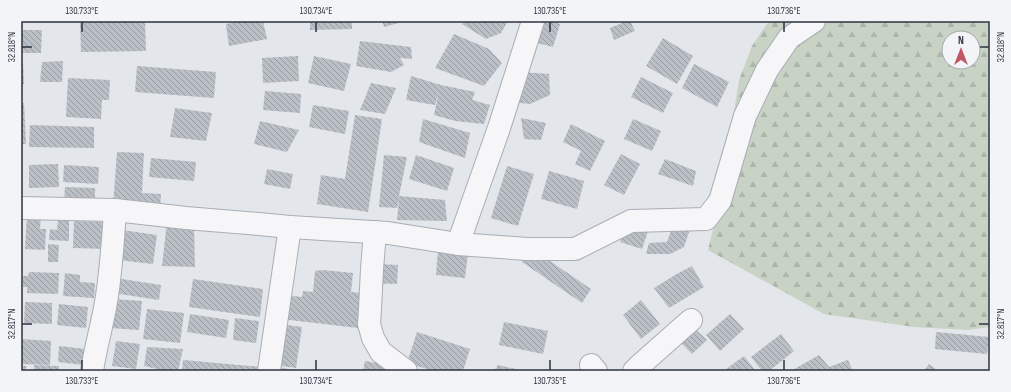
<svg xmlns="http://www.w3.org/2000/svg" width="1011" height="392" viewBox="0 0 1011 392" font-family="'Sofia Sans Condensed',sans-serif">
<defs>
<pattern id="forest-firs" width="22" height="20" patternUnits="userSpaceOnUse"><rect width="22" height="20" fill="#c8d3c5"/><path d="M5 1l3.5 6h-7zM16 11l3.5 6h-7z" fill="#acb6aa"/></pattern>
<pattern id="building-back-hatch" width="6" height="6" patternUnits="userSpaceOnUse"><rect width="6" height="6" fill="#bbbfc6"/><path d="M-1 5l2 2M0 0l6 6M5-1l2 2" fill="none" stroke="#989ca2"/></pattern>
</defs>
<rect width="100%" height="100%" fill="#e3e6ea"/>
<path fill="url(#forest-firs)" fill-rule="evenodd" d="M769,21H990V327L967,330L914,327L824,314L708,250L720,201L739,80L752,46ZM949,38H973V62H949Z"/>
<g fill="url(#building-back-hatch)">
<path d="M80,21H145L146,51L81,52Z"/>
<path d="M243,21H263L267,39L229,46L226,24Z"/>
<path d="M310,21H352V29L310,30Z"/>
<path d="M382,21H406L384,27Z"/>
<path d="M465,21H508L501,33L486,39L462,24Z"/>
<path d="M543,21H550L560,24L553,47L537,43Z"/>
<path d="M627,21H630L635,31L614,40L610,28Z"/>
<path d="M21,30H42L41,53H21Z"/>
<path d="M454,34L489,49L502,63L484,86L435,68Z"/>
<path d="M663,38L693,56L677,84L646,66Z"/>
<path d="M360,41L411,47L412,59L400,58L404,65L391,72L356,66Z"/>
<path d="M298,56L299,81L263,83L262,58Z"/>
<path d="M314,56L351,64L344,91L308,83Z"/>
<path d="M63,61L62,82H40L42,62Z"/>
<path d="M21,62H23L24,84H21Z"/>
<path d="M694,64L729,82L717,107L682,88Z"/>
<path d="M137,66L216,72L214,98L135,92Z"/>
<path d="M520,72L549,74L550,95L530,104L511,102Z"/>
<path d="M411,76L441,85L475,92L472,100L490,105L484,124L455,121L434,115L439,91L435,105L406,100Z"/>
<path d="M641,77L673,93L663,113L631,97Z"/>
<path d="M68,78L110,80L109,100H102L101,119L66,117Z"/>
<path d="M371,83L396,88L385,114L360,110Z"/>
<path d="M265,91L301,94L300,113L263,110Z"/>
<path d="M21,103H24L26,144H21Z"/>
<path d="M313,105L349,111L345,134L309,127Z"/>
<path d="M175,108L212,113L206,141L170,137Z"/>
<path d="M355,115L382,119L368,212L317,204L321,175L345,179Z"/>
<path d="M521,118L546,123L541,140L524,139Z"/>
<path d="M423,119L470,133L465,158L419,142Z"/>
<path d="M633,119L661,131L652,151L624,139Z"/>
<path d="M260,121L299,130L287,152L254,144Z"/>
<path d="M571,124L605,141L590,171L575,164L581,151L563,142Z"/>
<path d="M30,125L94,127V148L29,147Z"/>
<path d="M117,152L144,153L142,193L161,194L160,209L113,206Z"/>
<path d="M621,154L640,164L624,195L604,185Z"/>
<path d="M384,155L407,157L399,196L445,200L447,221L397,220L399,198L397,208L379,207Z"/>
<path d="M416,155L454,168L447,191L409,179Z"/>
<path d="M151,158L196,162L194,181L149,177Z"/>
<path d="M665,159L696,171L693,186L658,174Z"/>
<path d="M58,164L59,187L29,188V165Z"/>
<path d="M64,165L99,167L98,184L63,182Z"/>
<path d="M507,166L534,174L518,226L491,218Z"/>
<path d="M267,169L293,174L290,189L264,184Z"/>
<path d="M549,171L584,181L577,209L541,199Z"/>
<path d="M65,187L95,188V205L64,204Z"/>
<path d="M27,214L41,215L40,229H46L45,250L25,249Z"/>
<path d="M58,220L69,221V241L49,240L50,229L57,230Z"/>
<path d="M74,221L106,222L105,249L73,248Z"/>
<path d="M167,222L194,224L195,267L162,266Z"/>
<path d="M626,224L648,231L642,249L620,242Z"/>
<path d="M672,228L690,229L684,247L670,254H646L649,243L667,242Z"/>
<path d="M122,230L157,235L153,264L118,260Z"/>
<path d="M48,244L59,245L58,262H48Z"/>
<path d="M531,248L591,289L582,303L522,262Z"/>
<path d="M438,250L468,253L465,278L436,275Z"/>
<path d="M378,264L398,265L397,284L371,283Z"/>
<path d="M692,266L704,287L669,308L654,288L675,275Z"/>
<path d="M322,270L353,273L351,292L362,293L358,328L281,319L284,295L302,297L303,291L313,292L315,271Z"/>
<path d="M29,272L59,273L58,294L27,293V287H23V276H28Z"/>
<path d="M65,273L80,275V282L95,283L94,298L63,296Z"/>
<path d="M115,278L161,285L159,300L113,293Z"/>
<path d="M193,279L263,289L260,317L189,307Z"/>
<path d="M112,299L142,301L139,330L110,328Z"/>
<path d="M641,300L660,324L641,339L623,315Z"/>
<path d="M25,302L52,303V324L24,323Z"/>
<path d="M59,304L88,307L86,328L57,325Z"/>
<path d="M147,309L184,313L180,343L143,339Z"/>
<path d="M190,314L229,320L226,338L187,332Z"/>
<path d="M730,314L744,329L720,351L706,335Z"/>
<path d="M235,318L259,321L256,343L233,340Z"/>
<path d="M504,322L548,331L543,354L499,345Z"/>
<path d="M280,324L302,327L296,368L274,365Z"/>
<path d="M695,329L707,340L692,354L681,343Z"/>
<path d="M417,332L470,349L463,371H434L407,363Z"/>
<path d="M936,332L989,337L987,354L935,349Z"/>
<path d="M781,334L794,351L769,371H762L751,357Z"/>
<path d="M21,339L51,341L50,365L21,364Z"/>
<path d="M116,341L140,344L136,369L112,366Z"/>
<path d="M59,346L86,349L84,365L58,362Z"/>
<path d="M147,347L183,349L178,371H166L144,366Z"/>
<path d="M819,355L829,367L848,360L852,369L849,371H791Z"/>
<path d="M744,356L756,371H727L726,369Z"/>
<path d="M183,360L261,367L260,371H182Z"/>
<path d="M365,361L387,365L386,371H363Z"/>
<path d="M929,364L938,371H924Z"/>
<path d="M34,365L59,366V371H34Z"/>
<path d="M498,365L520,370V371H494Z"/>
<rect x="21" y="366" width="5" height="5"/>
<path d="M273,367L297,370V371H272Z"/>
</g>
<g fill="none" stroke-linecap="round" stroke-linejoin="round">
<defs>
<g id="minor">
<path d="M21,208L115,210L186,218L259,224L290,227L388,233L458,244L527,249H575L631,221L706,219L720,201L745,116L767,70L789,38L814,21"/>
<path d="M375,232L372,269L370,309L369,324L373,338L381,352L406,371"/>
<path d="M458,244L499,128L533,21"/>
<path d="M591,365L596,371"/>
<path d="M92,371C95,350 101,329 105,308C111,276 113,242 115,210"/>
<path d="M269,371L290,227"/>
<path d="M634,371L639,366L691,320"/>
</g>
</defs>
<use href="#minor" stroke="#a9adb4" stroke-width="24"/>
<use href="#minor" stroke="#f6f6f8" stroke-width="22"/>
</g>
<path fill="none" stroke="#2d3340" stroke-width="1.5" d="M82,22V32M316,22V32M550,22V32M784,22V32M22,47H32M979,47H989M22,324H32M979,324H989M82,360V370M316,360V370M550,360V370M784,360V370"/>
<rect width="1011" height="392" fill="none" stroke="#f3f4f7" stroke-width="44"/>
<g transform="translate(961 50)"><circle r="19" fill="#f3f4f7" stroke="#a4a7ae"/>
<path d="M0-3L7 15L0 10L-7 15Z" fill="#c05762"/>
<text y="-6" font-size="11" font-weight="bold" text-anchor="middle" fill="#2d3340">N</text>
</g>
<rect x="22" y="22" width="967" height="348" fill="none" stroke="#2d3340" stroke-width="1.5"/>
<g font-size="10" text-anchor="middle" fill="#2d3340">
<text x="82" y="14">130.733°E</text>
<text x="316" y="14">130.734°E</text>
<text x="550" y="14">130.735°E</text>
<text x="784" y="14">130.736°E</text>
<text transform="translate(11 47) rotate(-90)" y="4">32.818°N</text>
<text transform="translate(1000 47) rotate(-90)" y="4">32.818°N</text>
<text transform="translate(11 324) rotate(-90)" y="4">32.817°N</text>
<text transform="translate(1000 324) rotate(-90)" y="4">32.817°N</text>
<text x="82" y="384">130.733°E</text>
<text x="316" y="384">130.734°E</text>
<text x="550" y="384">130.735°E</text>
<text x="784" y="384">130.736°E</text>
</g>
</svg>
